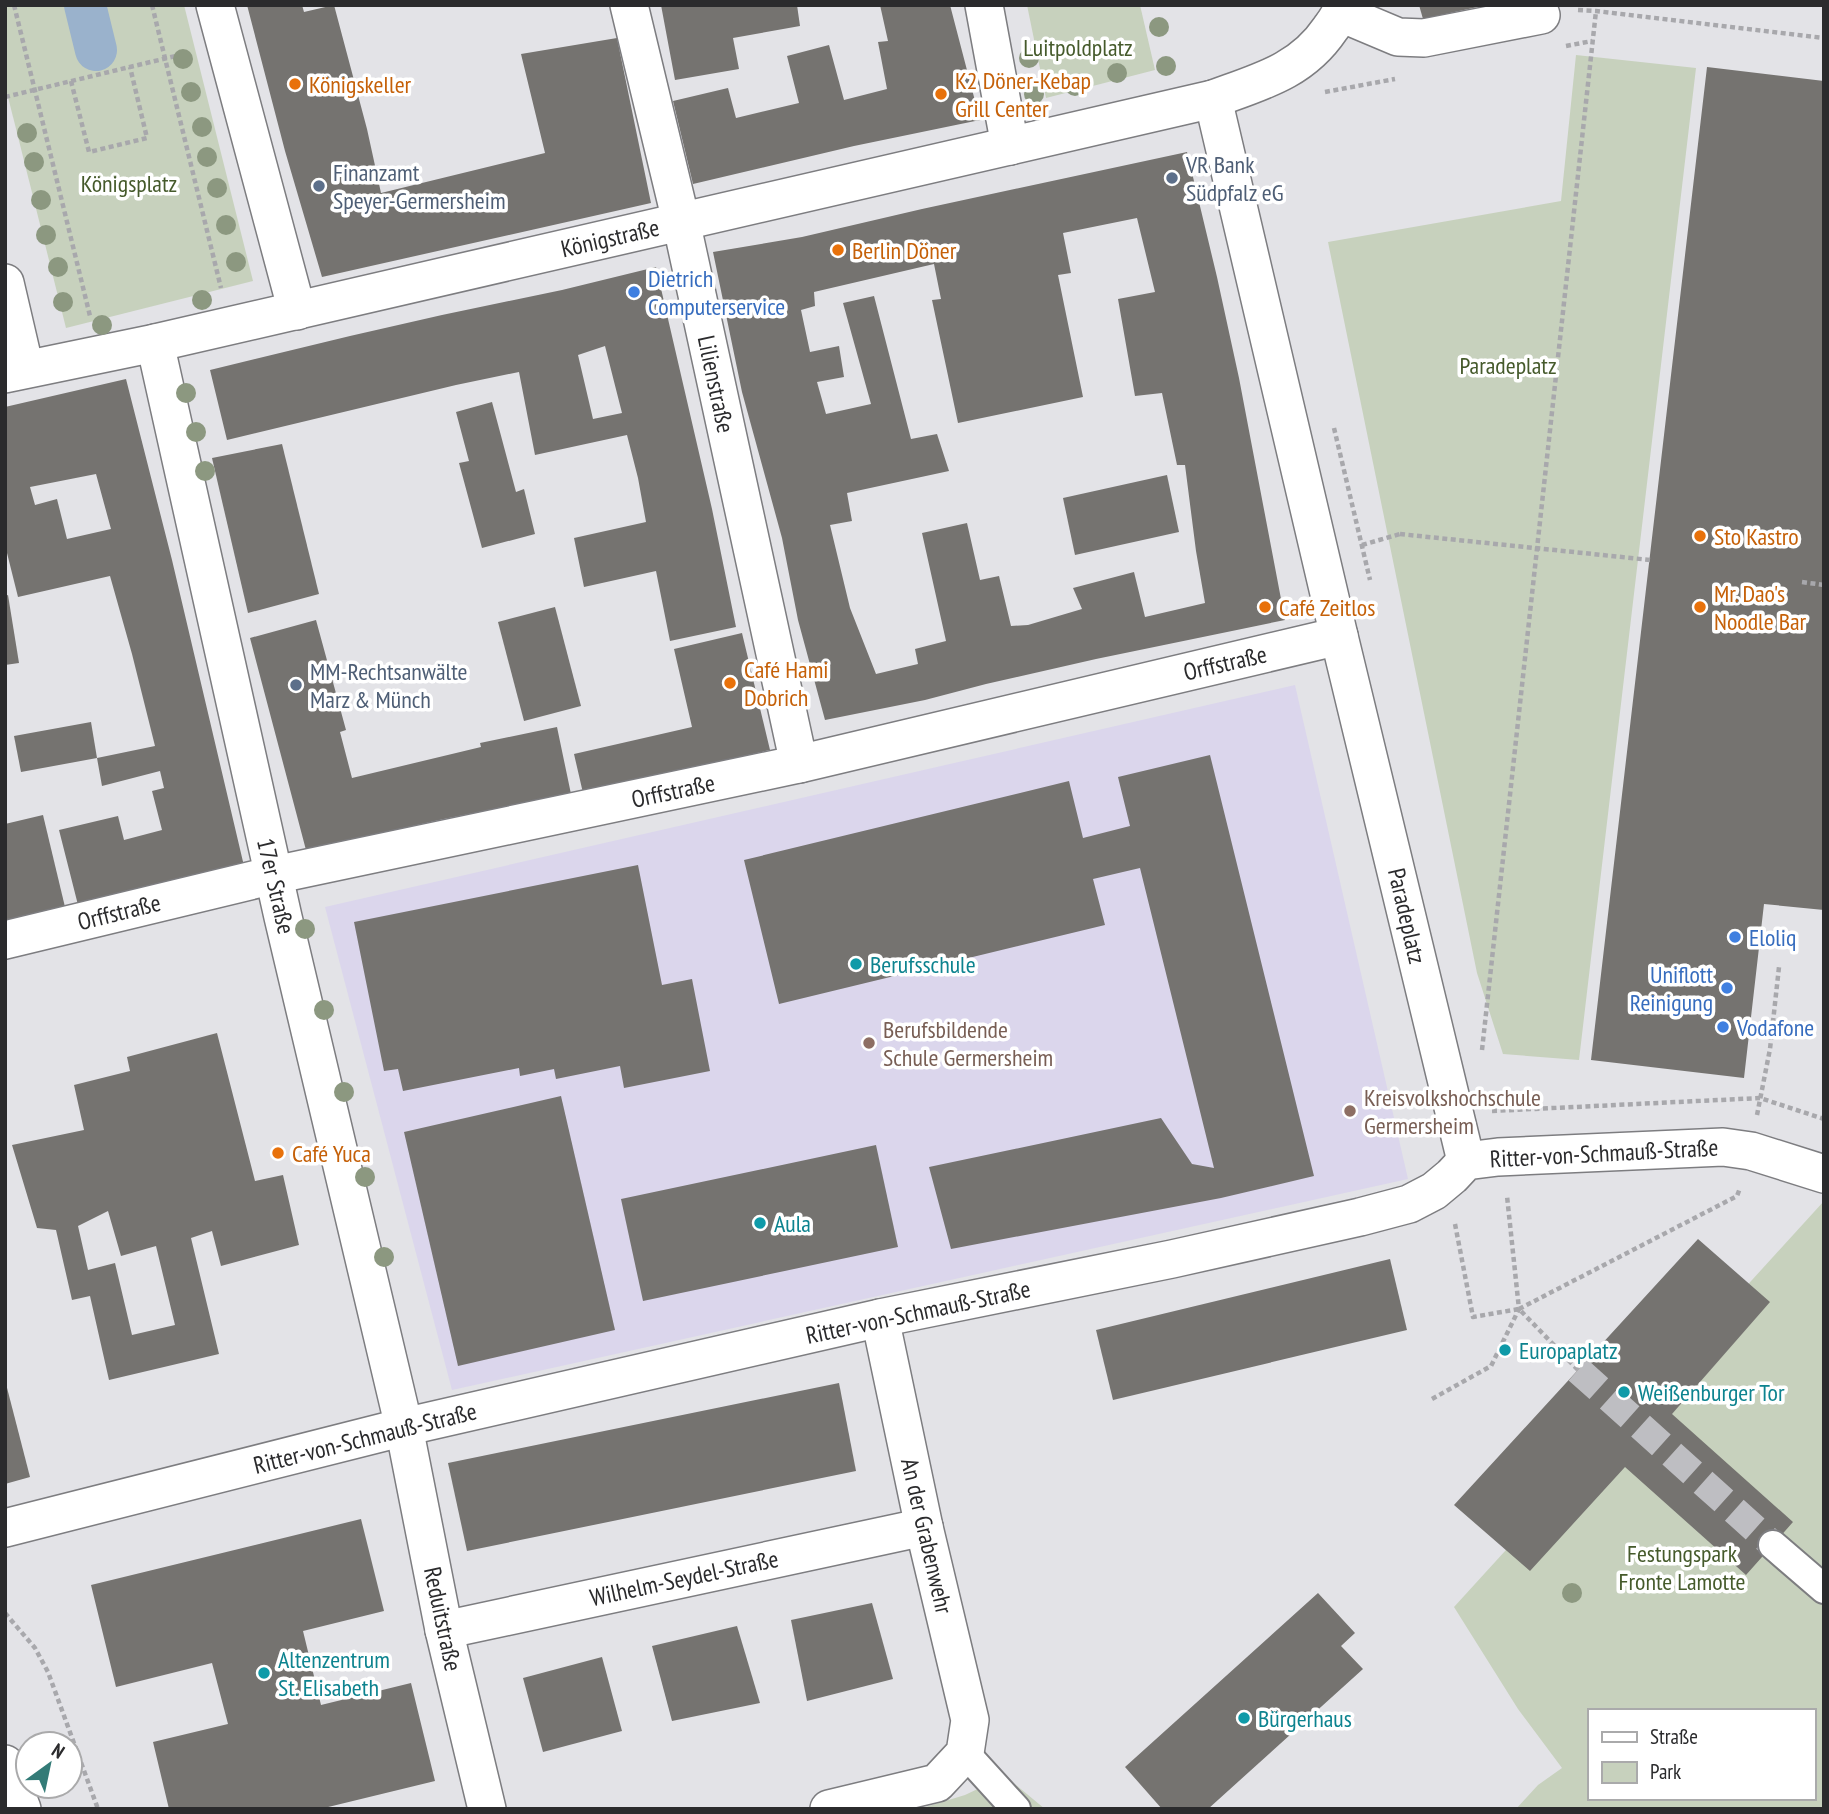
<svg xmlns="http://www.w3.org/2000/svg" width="1829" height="1814" viewBox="0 0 1829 1814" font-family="'PT Sans Narrow',sans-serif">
<rect width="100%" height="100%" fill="#e3e3e7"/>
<path fill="#dbd6ec" d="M1295,685L1408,1179L452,1390L325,907Z"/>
<g fill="#c7d1bd" fill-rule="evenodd">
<path d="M5,5H184L253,281L66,328L5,85Z"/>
<path d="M1027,5H1140L1155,70L1046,98Z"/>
<path d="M1576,55L1696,68L1579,1060L1503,1054L1477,973L1328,242L1561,201Z"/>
<path d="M1824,1201V1809H1516L1538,1785L1562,1768L1518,1709L1454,1607ZM1589,1711H1813V1798H1589Z"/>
<path d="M1005,1776L1045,1809H919L965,1795Z"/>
</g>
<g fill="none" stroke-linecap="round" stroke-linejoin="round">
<path stroke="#9ab2cc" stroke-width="42" d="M85,5L96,50"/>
</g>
<g fill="#757370" fill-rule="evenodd">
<path d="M247,5H302L304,12L334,5L367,129L381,193L545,153L521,54L617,38L651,203L322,277L285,151Z"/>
<path d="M661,5H797L800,26L733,38L739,69L675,80Z"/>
<path d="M880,5H950L980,120L854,146L693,184L673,101L728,88L736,118L799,103L787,56L829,45L844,100L887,89L878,42L888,41Z"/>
<path d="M1419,5H1482V6L1423,19Z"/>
<path d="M1707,67L1824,81V910L1764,904L1744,1078L1591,1060Z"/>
<path d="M1187,152L1217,277L1239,378L1285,620L1096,659L986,684L925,700L825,720L798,620L782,538L742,392L713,252L802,237L922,209ZM1137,218L1155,292L1118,299L1135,396L1162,393L1177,465H1185L1196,551L1205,603L1145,617L1134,572L1073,588L1082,609L1028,625L1011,626L999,576L980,580L967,523L922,533L946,641L915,649L918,664L876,674L850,608L830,525L852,521L847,493L949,471L937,434L911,439L874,296L843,303L871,404L826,414L817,382L844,377L839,346L810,352L801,310L815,306L814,292L934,264L941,299L932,300L958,423L1083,397L1058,275L1071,273L1063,233Z"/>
<path d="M656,267L712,509L736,627L670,641L656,571L584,587L574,538L646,522L638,478L627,435L535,455L519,372L456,385L227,440L210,370L350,336L442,315L562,290ZM605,346L622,413L593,419L578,355Z"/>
<path d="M126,379L172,560L244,866L78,905L59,830L118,816L124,840L162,830L152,791L164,788L160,771L102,786L97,758L155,746L132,654L110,576L18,597L5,545V407ZM96,474L111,529L67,539L57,499L35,505L30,487Z"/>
<path d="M492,402L516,492L524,489L535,534L482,548L459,463L469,461L456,412Z"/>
<path d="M282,444L319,594L248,613L212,458Z"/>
<path d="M1167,475L1179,532L1075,555L1063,498Z"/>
<path d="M8,595L19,663L5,665V596Z"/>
<path d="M555,607L581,706L524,721L498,622Z"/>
<path d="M316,620L346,730L340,732L352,778L481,747L480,743L557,727L571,794L444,819L306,850L250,638Z"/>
<path d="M742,633L770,750L583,793L574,754L692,727L674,649Z"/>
<path d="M91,722L97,758L21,772L14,736Z"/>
<path d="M1210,755L1314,1176L1221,1198L951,1249L929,1167L1161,1118L1192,1164L1214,1168L1140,868L1093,879L1105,925L779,1004L744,860L1069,781L1083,838L1130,826L1118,777Z"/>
<path d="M43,815L65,907L5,921V824Z"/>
<path d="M638,865L662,985L692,979L710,1071L624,1088L620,1066L556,1079L554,1069L520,1076L519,1068L403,1091L398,1069L384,1071L354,922Z"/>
<path d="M217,1033L255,1181L283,1175L299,1245L221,1266L212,1231L191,1238L219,1354L109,1380L90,1296L72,1300L56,1230L37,1228L12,1145L84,1130L74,1085L130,1071L127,1057ZM108,1211L121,1256L156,1246L175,1325L132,1335L115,1263L88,1270L78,1226Z"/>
<path d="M561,1096L615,1330L458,1366L404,1132Z"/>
<path d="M876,1145L898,1247L643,1301L621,1199Z"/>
<path d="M1698,1239L1770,1302L1672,1414L1793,1522L1746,1575L1625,1467L1530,1571L1454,1505Z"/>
<path d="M1390,1259L1407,1330L1113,1400L1096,1330Z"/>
<path d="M5,1380L30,1477L5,1484Z"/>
<path d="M839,1383L856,1471L467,1551L448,1463Z"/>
<path d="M361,1519L384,1611L303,1631L321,1705L411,1683L435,1781L320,1809H169L153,1742L228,1724L212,1663L116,1687L91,1585Z"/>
<path d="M1318,1593L1355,1633L1341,1646L1363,1669L1208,1809H1162L1125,1767Z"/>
<path d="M872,1603L893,1679L807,1701L791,1620Z"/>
<path d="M737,1626L760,1703L672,1721L652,1646Z"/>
<path d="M602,1657L622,1731L543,1752L523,1678Z"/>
</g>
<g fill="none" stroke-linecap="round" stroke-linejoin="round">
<path stroke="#bebec2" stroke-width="28" stroke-dasharray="28 14" stroke-linecap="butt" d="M1578,1370L1773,1545"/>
<defs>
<g id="pedestrian">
<path d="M1773,1545L1824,1589"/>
<path d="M965,1753L1016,1809"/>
</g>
<g id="minor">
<path d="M215,5L297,311"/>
<path d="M629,5L681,221L799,764"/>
<path d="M984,5L1010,146"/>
<path d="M1341,13L1398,37L1424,38L1541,15"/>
<path d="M1213,99L1339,636L1466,1161"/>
<path d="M5,283L25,369"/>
<path d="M155,343L283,917L404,1427L444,1630L487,1809"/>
<path d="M5,374L155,343L1213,99C1259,82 1301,72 1330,29C1336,21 1341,15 1343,5"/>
<path d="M5,940L274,875L799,764L1339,636"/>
<path d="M5,1528L404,1427L880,1318L1172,1259L1360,1217L1409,1204L1434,1191L1452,1176L1466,1161L1498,1157L1723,1147L1751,1151L1824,1174"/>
<path d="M444,1630L924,1527"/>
<path d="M5,1764L22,1809"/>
<path d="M829,1809L937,1783L965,1753L970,1720L924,1527L880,1318"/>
</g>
</defs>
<use href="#pedestrian" stroke="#7d7d80" stroke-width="32"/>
<use href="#minor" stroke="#7d7d80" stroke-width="40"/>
<g stroke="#a8a8ac" stroke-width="4.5" stroke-dasharray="5 3.5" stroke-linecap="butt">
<path d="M14,5L90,316"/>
<path d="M152,5L221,288"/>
<path d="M1578,10L1596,11L1824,38"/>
<path d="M1566,46L1592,41"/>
<path d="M71,81L89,152L147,138L130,67"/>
<path d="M1325,92L1395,79"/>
<path d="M5,97L188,53"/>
<path d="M1334,428L1370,580"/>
<path d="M1362,545L1400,534"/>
<path d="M1802,582L1824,585"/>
<path d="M1482,1050L1596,11"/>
<path d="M1492,1111L1760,1098L1824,1119"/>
<path d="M1757,1115L1770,1049L1779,967"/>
<path d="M1455,1224L1473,1317L1519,1309L1578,1370"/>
<path d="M1519,1309L1737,1196L1740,1188"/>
<path d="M1432,1399L1491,1366L1519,1309L1507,1196"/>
<path d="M5,1613L35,1648L48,1672L98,1809"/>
</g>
<use href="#pedestrian" stroke="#fff" stroke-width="28"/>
<use href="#minor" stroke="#fff" stroke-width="37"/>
<path stroke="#a8a8ac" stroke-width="4.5" stroke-dasharray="5 3.5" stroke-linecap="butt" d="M1400,534L1650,560"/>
</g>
<g fill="#8c9880">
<circle cx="1159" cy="27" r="10"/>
<circle cx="1029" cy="58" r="10"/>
<circle cx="183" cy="59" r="10"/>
<circle cx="1166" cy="66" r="10"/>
<circle cx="1117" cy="73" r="10"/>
<circle cx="1075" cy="86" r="10"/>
<circle cx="191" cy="92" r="10"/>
<circle cx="1034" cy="94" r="10"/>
<circle cx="202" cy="127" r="10"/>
<circle cx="27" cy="133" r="10"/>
<circle cx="207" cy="157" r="10"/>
<circle cx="34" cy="162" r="10"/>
<circle cx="217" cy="188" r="10"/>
<circle cx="41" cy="200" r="10"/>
<circle cx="226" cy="225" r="10"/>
<circle cx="46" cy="235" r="10"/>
<circle cx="236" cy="262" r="10"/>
<circle cx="58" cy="267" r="10"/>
<circle cx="202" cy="300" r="10"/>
<circle cx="63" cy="302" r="10"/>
<circle cx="102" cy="325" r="10"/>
<circle cx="186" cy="393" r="10"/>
<circle cx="196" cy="432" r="10"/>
<circle cx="205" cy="471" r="10"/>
<circle cx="305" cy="929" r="10"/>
<circle cx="324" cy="1010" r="10"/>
<circle cx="344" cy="1092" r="10"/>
<circle cx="365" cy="1177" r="10"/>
<circle cx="384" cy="1257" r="10"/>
<circle cx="1572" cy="1593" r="10"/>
</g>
<g fill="#e8710a" stroke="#fff" stroke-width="2.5">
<circle cx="295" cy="84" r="7"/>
<circle cx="941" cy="94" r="7"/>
<circle cx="838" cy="250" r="7"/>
<circle cx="1700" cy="536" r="7"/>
<circle cx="1265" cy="607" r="7"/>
<circle cx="1700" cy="607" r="7"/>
<circle cx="730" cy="683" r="7"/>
<circle cx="278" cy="1153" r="7"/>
</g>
<g fill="#5c6f8a" stroke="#fff" stroke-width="2.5">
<circle cx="1172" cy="178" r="7"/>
<circle cx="319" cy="186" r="7"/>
<circle cx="296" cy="685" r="7"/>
</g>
<g fill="#3f7fe0" stroke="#fff" stroke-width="2.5">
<circle cx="634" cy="292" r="7"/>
<circle cx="1735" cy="937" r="7"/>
<circle cx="1727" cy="988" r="7"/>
<circle cx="1723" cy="1027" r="7"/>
</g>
<g fill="#0f9aa8" stroke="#fff" stroke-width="2.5">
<circle cx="856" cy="964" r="7"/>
<circle cx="760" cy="1223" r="7"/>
<circle cx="1505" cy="1350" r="7"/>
<circle cx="1624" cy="1392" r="7"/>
<circle cx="264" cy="1673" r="7"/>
<circle cx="1244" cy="1718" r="7"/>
</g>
<g fill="#8d6e63" stroke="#fff" stroke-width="2.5">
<circle cx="869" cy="1043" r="7"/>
<circle cx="1350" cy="1111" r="7"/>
</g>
<g text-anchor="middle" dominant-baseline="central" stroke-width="7" stroke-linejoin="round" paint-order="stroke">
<g font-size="24" fill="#455a2b" stroke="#fff">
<text x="1078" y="47">Luitpoldplatz</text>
<text x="129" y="183">Königsplatz</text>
<text x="1508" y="365">Paradeplatz</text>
<text x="1682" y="1553">Festungspark<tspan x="1682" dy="28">Fronte Lamotte</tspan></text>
</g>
<g font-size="24" fill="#c56008" stroke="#fff" text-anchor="start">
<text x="955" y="80">K2 Döner-Kebap<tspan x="955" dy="28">Grill Center</tspan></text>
<text x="309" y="84">Königskeller</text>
<text x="852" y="250">Berlin Döner</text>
<text x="1714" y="536">Sto Kastro</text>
<text x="1714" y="593">Mr. Dao's<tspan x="1714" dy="28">Noodle Bar</tspan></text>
<text x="1279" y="607">Café Zeitlos</text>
<text x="744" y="669">Café Hami<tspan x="744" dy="28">Dobrich</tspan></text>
<text x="292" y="1153">Café Yuca</text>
</g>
<g font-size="24" fill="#4e5e75" stroke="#fff" text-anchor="start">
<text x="1186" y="164">VR Bank<tspan x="1186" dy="28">Südpfalz eG</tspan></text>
<text x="333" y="172">Finanzamt<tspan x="333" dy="28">Speyer-Germersheim</tspan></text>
<text x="310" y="671">MM-Rechtsanwälte<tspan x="310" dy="28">Marz &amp; Münch</tspan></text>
</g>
<g font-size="24" fill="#2b2b2d" stroke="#fff">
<text transform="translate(610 238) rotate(-13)">Königstraße</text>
<text transform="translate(716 384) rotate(78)">Lilienstraße</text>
<text transform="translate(1225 663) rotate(-13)">Orffstraße</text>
<text transform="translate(673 791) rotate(-12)">Orffstraße</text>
<text transform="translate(276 886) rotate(77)">17er Straße</text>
<text transform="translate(119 912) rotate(-14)">Orffstraße</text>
<text transform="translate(1407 916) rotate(77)">Paradeplatz</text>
<text transform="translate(1604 1153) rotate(-3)">Ritter-von-Schmauß-Straße</text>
<text transform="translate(918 1312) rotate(-12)">Ritter-von-Schmauß-Straße</text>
<text transform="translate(365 1438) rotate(-14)">Ritter-von-Schmauß-Straße</text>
<text transform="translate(927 1536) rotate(77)">An der Grabenwehr</text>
<text transform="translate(684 1578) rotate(-12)">Wilhelm-Seydel-Straße</text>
<text transform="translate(443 1619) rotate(78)">Reduitstraße</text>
</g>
<g font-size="24" fill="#366cbe" stroke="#fff" text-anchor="start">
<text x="648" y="278">Dietrich<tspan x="648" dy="28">Computerservice</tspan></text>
<text x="1749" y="937">Eloliq</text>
<text x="1713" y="974" text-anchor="end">Uniflott<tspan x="1713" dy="28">Reinigung</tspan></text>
<text x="1737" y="1027">Vodafone</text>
</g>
<g font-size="24" fill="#0d838f" stroke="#fff" text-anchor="start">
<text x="870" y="964">Berufsschule</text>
<text x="774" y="1223">Aula</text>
<text x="1519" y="1350">Europaplatz</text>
<text x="1638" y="1392">Weißenburger Tor</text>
<text x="278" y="1659">Altenzentrum<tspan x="278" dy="28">St. Elisabeth</tspan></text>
<text x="1258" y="1718">Bürgerhaus</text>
</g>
<g font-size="24" fill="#785e54" stroke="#fff" text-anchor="start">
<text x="883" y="1029">Berufsbildende<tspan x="883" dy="28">Schule Germersheim</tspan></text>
<text x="1364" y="1097">Kreisvolkshochschule<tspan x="1364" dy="28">Germersheim</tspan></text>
</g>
</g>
<rect width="1829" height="1814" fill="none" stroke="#2b2b2d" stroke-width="14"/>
<rect x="1588" y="1709" width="228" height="91" fill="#ffffff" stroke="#aaaaab" stroke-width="2"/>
<rect x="1602" y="1732" width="35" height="10" fill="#ffffff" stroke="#aaaaab" stroke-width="2"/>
<text x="1650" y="1744" font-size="21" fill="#2b2b2d">Straße</text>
<rect x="1602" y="1762" width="35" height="21" fill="#c7d1bd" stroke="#aaaaab" stroke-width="2"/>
<text x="1650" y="1779" font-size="21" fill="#2b2b2d">Park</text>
<g transform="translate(49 1765) rotate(33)"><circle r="33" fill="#ffffff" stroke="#aaaaab" stroke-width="2"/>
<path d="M0-5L12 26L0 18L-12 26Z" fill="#337b77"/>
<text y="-10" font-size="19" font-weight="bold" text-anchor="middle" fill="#2b2b2d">N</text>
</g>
</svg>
